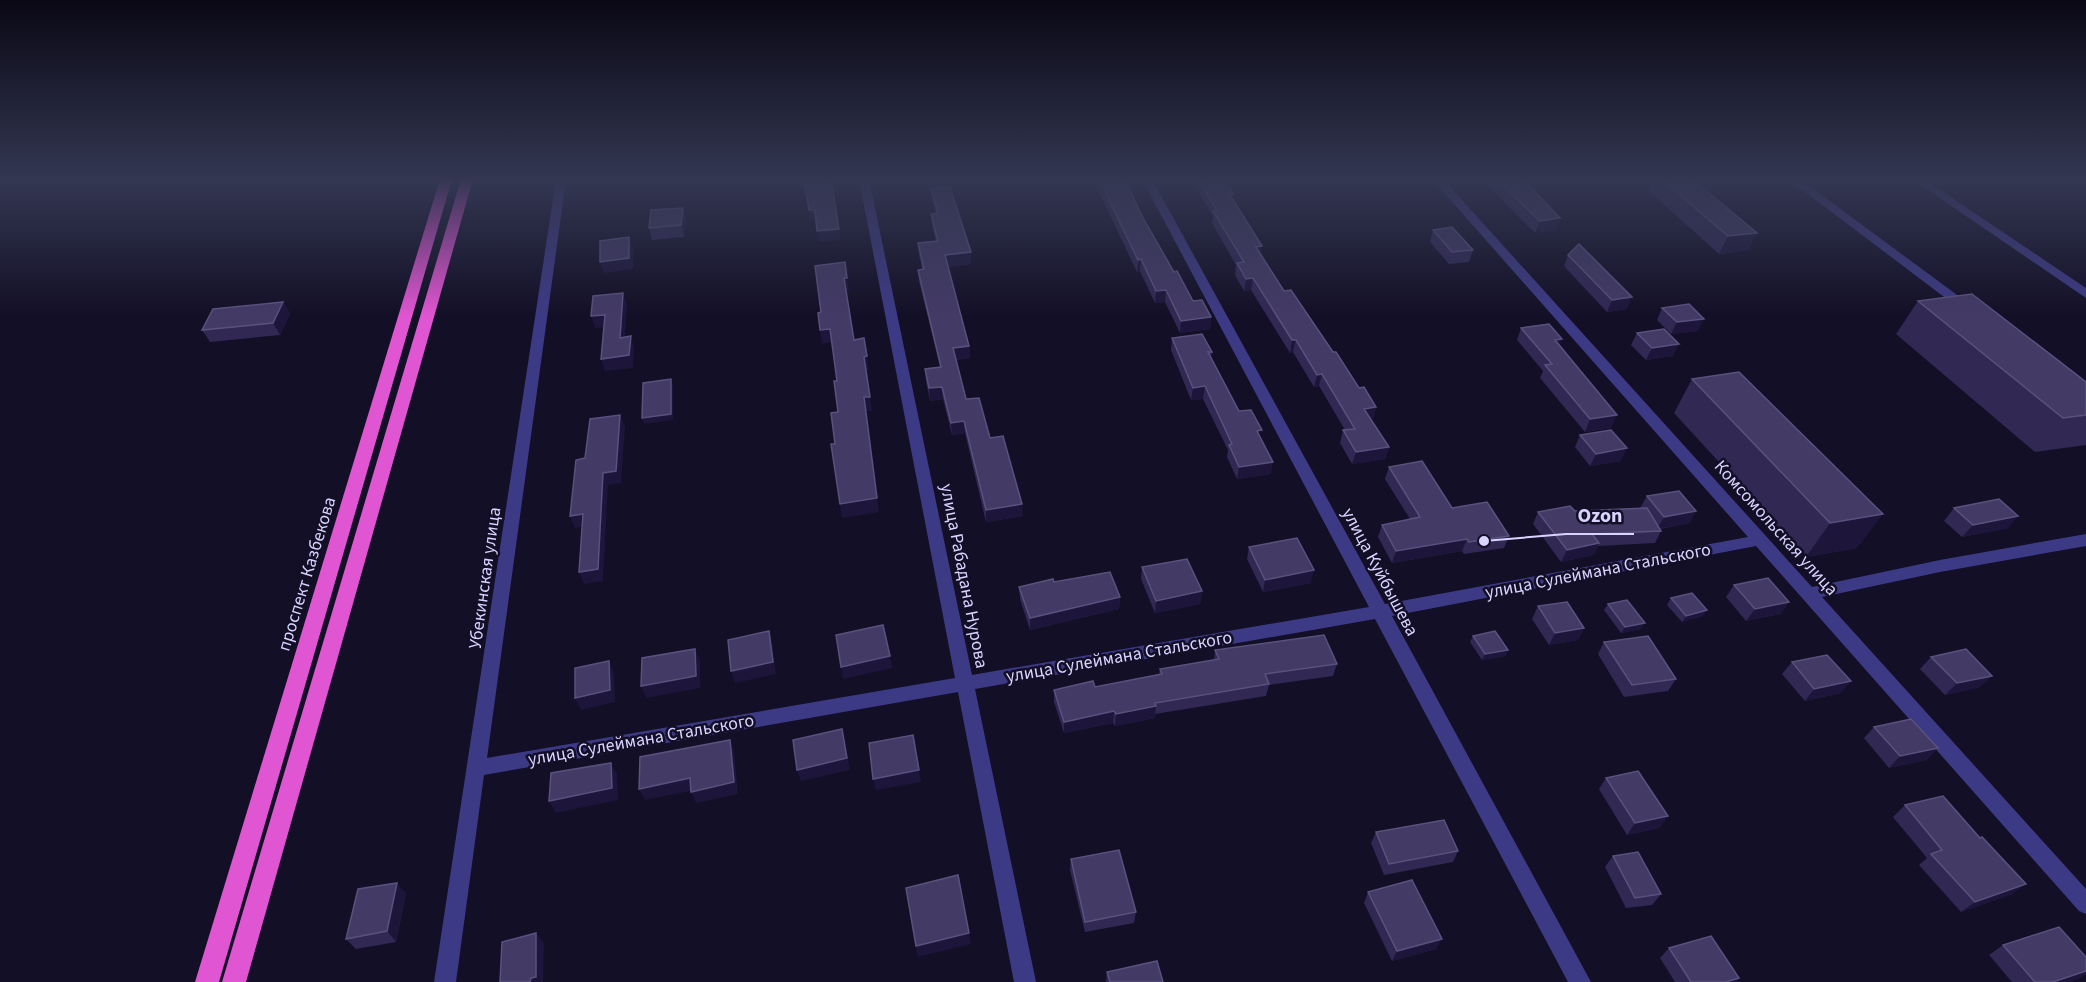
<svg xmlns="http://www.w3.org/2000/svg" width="2086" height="982" font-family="'Source Sans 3',sans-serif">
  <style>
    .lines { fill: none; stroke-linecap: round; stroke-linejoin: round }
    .minor { fill: #3d3a85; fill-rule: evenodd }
    .trunk { fill: #e055d1; fill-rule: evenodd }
    .wall { fill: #312854 }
    .shaded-wall { fill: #1d163a }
    .building { fill: #433a66; stroke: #5a527e; stroke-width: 1.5 }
    .labels { text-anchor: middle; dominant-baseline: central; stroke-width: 5; stroke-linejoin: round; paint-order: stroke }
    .street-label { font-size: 18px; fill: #d9d4ff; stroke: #130f26 }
    .leader { fill: none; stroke: #d9d4ff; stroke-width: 2 }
    .callout-dot { fill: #d9d4ff; stroke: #130f26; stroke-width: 2 }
    .callout-label { font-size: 20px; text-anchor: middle; font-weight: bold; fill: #d9d4ff; stroke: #130f26; stroke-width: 5; stroke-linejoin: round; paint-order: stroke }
  </style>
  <rect width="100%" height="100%" fill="#130f26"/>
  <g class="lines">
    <g class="minor">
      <path d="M556,179H566L487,758L955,678L859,179H869L972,675L1369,607L1142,179H1152L1385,604L1748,537L1432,179H1443L1812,587L1940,560L2086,534V546L1940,572L1822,597L2086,889V914L2079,911L1756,546L1392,616L1591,982H1568L1375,619L975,689L1036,982H1014L958,692L484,775L456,982H434Z"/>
      <path d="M1788,179H1800L1972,306V312H1964Z"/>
      <path d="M1912,179H1924L2086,288V298Z"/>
    </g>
    <g class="trunk">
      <path d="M440,179H452L219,982H195Z"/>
      <path d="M461,179H473L246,982H222Z"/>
    </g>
  </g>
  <g class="wall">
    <path d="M722,179H745L744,183L723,185Z"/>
    <path d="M1093,179H1125L1142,216L1174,272L1193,301L1211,317L1210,329L1180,333L1165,302L1155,303L1140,271L1137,272Z"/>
    <path d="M1190,179H1224L1233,200L1261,254L1284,291L1333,352L1359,388L1376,407L1373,419H1371L1389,447L1385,459L1352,464L1340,443L1343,430H1345L1319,386L1314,387L1293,352L1290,353L1251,290L1244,291L1235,275L1236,265L1212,223L1213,216Z"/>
    <path d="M1481,179H1523L1560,218L1556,230L1535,233Z"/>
    <path d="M1654,179H1692L1757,233L1748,250L1719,254L1649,191Z"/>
    <path d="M931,189L971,264L948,267L969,346L970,358L956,360L966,399L990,438L1023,516L986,522L965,433L952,435L943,399L930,401L926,381L925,369L940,367L919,281L918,270L922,269L919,255L918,243L936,242L932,226L931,214L936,213L932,200Z"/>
    <path d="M683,208L686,219L684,237L652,240L649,228Z"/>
    <path d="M1433,230L1473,250L1469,262L1449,264L1430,242Z"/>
    <path d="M1568,255L1627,309L1607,312L1564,266Z"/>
    <path d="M1918,301L2086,382V445L2035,452L1896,334Z"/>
    <path d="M283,302L290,314L280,335L210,342L202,330Z"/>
    <path d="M1662,308L1698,331L1671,334L1657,320Z"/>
    <path d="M1521,328L1560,345L1611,428L1585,432L1540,378L1543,371L1517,340Z"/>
    <path d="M1637,333L1673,356L1646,360L1631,345Z"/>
    <path d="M1172,338L1212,352L1211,357L1239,411L1260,437L1271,474L1237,479L1227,457L1228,450L1203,399L1191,400L1171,350Z"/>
    <path d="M1692,379L1857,548L1806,557L1674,413Z"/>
    <path d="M1580,435L1621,461L1590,466L1575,447Z"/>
    <path d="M1389,467L1452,508L1509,536L1504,548L1464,554L1462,551L1392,563L1378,537L1382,525L1410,519L1385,479Z"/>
    <path d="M1647,496L1696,511L1689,523L1660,529L1661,531L1655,543L1598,546L1593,555L1561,562L1533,524L1538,512L1575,511L1640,508Z"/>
    <path d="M1954,508L2008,528L1962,537L1944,521Z"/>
    <path d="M1249,547L1311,583L1263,592L1247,559Z"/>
    <path d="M1142,567L1202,591L1200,604L1155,613L1141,579Z"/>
    <path d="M1054,582L1120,597L1119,609L1030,630L1020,599L1019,587Z"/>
    <path d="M1734,585L1789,602L1780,614L1746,621L1726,597Z"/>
    <path d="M1671,598L1703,616L1682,622L1667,605Z"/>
    <path d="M1608,604L1641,629L1621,633L1604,610Z"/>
    <path d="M1538,606L1584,628L1578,640L1549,645L1532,619Z"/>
    <path d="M1473,636L1508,650L1505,656L1482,660L1470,642Z"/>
    <path d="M1604,642L1676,679L1668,691L1624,697L1598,654Z"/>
    <path d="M1215,650L1337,664L1333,676L1269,685L1266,696L1155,714V718L1115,726L1113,723L1064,733L1054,702V690L1095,687L1159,674L1160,669L1214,660Z"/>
    <path d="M1931,657L1980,687L1945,695L1920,669Z"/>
    <path d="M1792,662L1841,693L1805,701L1782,674Z"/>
    <path d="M1874,727L1938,748L1926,760L1889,768L1864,738Z"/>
    <path d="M1606,778L1668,816L1659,828L1627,835L1599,789Z"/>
    <path d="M1905,805L1980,838L2012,894L1961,912L1919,865L1927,858L1893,817Z"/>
    <path d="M1376,832L1458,851L1453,862L1384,875L1371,843Z"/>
    <path d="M1613,856L1661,894L1652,905L1626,908L1605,867Z"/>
    <path d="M1071,859L1136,912L1134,923L1085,932L1070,870Z"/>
    <path d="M1368,892L1436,949L1392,961L1364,903Z"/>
    <path d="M406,893L396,942L356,949L346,939Z"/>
    <path d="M2003,945L2086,957V974L2080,978L2068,982H2012L1989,955Z"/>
    <path d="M1669,948L1739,978L1735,982H1675L1660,958Z"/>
    <path d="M1107,972L1163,982H1106Z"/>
  </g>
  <g class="shaded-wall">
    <path d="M683,208L686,219L684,237L681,225Z"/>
    <path d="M809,210H815L816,221H810Z"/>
    <path d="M1560,218L1556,230L1535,233L1540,221Z"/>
    <path d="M839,229L841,240L819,242L817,231Z"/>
    <path d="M1757,233L1748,250L1719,254L1728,236Z"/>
    <path d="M629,237L633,249V269L604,273L600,262Z"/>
    <path d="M1262,246L1260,258L1256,247Z"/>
    <path d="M971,252V264L945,267V255Z"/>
    <path d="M1141,259L1140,271L1137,272L1138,260Z"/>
    <path d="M844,278H847L849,291L846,292Z"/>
    <path d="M1253,278L1251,290L1244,291L1246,279Z"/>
    <path d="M1166,290L1165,302L1155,303L1156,291Z"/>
    <path d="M623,293L627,305L624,350L620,338Z"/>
    <path d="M1632,297L1627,309L1607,312L1612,300Z"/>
    <path d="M283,302L290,314L280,335L273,323Z"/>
    <path d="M605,315L608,327L595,328L591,316Z"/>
    <path d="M1211,317L1210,329L1180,333L1181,321Z"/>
    <path d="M1704,319L1698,331L1671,334L1677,322Z"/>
    <path d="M830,329L832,342L822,344L820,330Z"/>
    <path d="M631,336L634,348L633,368L605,371L601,359Z"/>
    <path d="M1562,339L1557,351L1555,340Z"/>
    <path d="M1292,340H1296L1293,352L1290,353Z"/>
    <path d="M1679,344L1673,356L1646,360L1652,348Z"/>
    <path d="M969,346L970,358L954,360L953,348Z"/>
    <path d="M867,356L869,370L866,371L864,357Z"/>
    <path d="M1322,374L1319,386L1314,387L1317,375Z"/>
    <path d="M671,379L673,385V420L644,424L642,418Z"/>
    <path d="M1205,386L1203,399L1191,400L1193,388Z"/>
    <path d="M942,387L943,399L930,401L929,388Z"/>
    <path d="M864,397H870L872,411H866L879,512L842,518L840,504Z"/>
    <path d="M1376,407L1373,419L1361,421L1364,409Z"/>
    <path d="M620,415L625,427L621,483L608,485L603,581L584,584L579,572L603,473Z"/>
    <path d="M1617,415L1611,428L1585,432L1590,419Z"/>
    <path d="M964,421L965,433L952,435L951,423Z"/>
    <path d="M1389,447L1385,459L1352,464L1356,452Z"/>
    <path d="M1627,448L1621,461L1590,466L1596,454Z"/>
    <path d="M1273,462L1271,474L1237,479L1239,467Z"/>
    <path d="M1022,504L1023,516L986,522V510Z"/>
    <path d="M1696,511L1689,523L1657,529L1664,517Z"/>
    <path d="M583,514L588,526L575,528L570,516Z"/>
    <path d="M1883,514L1857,548L1806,557L1830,523Z"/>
    <path d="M2018,516L2008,528L1962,537L1973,525Z"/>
    <path d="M1467,539L1462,551L1392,563L1396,551Z"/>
    <path d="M1599,543L1593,555L1561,562L1567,550Z"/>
    <path d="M1314,570L1311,583L1263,592L1265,580Z"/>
    <path d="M1202,591L1200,604L1155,613L1156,601Z"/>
    <path d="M1120,597L1119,609L1030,630V618Z"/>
    <path d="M1789,602L1780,614L1746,621L1755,609Z"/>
    <path d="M1707,610L1703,616L1682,622L1686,616Z"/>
    <path d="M1645,623L1641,629L1621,633L1625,627Z"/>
    <path d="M1584,628L1578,640L1549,645L1555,633Z"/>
    <path d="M769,631L772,643L776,674L735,683L731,671Z"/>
    <path d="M695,649L700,661V688L646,698L641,686Z"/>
    <path d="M1508,650L1505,656L1482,660L1485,654Z"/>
    <path d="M890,656L892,668L843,679L841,667Z"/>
    <path d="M609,661L614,673L615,702L581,710L575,698Z"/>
    <path d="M1992,676L1980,687L1945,695L1957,683Z"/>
    <path d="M1851,681L1841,693L1805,701L1814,689Z"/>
    <path d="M1156,706L1155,718L1115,726L1116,714Z"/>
    <path d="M1114,711L1113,723L1064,733V722Z"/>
    <path d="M842,729L850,770L801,781L797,770Z"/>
    <path d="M730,740L734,751L738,794L696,803L691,792Z"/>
    <path d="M1938,748L1926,760L1889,768L1900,756Z"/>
    <path d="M611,763L617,774L618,800L556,813L549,801Z"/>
    <path d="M919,770L921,782L876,790L873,779Z"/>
    <path d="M690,778L695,790L645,800L639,789Z"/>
    <path d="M1668,816L1659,828L1627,835L1635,823Z"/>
    <path d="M397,883L406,893L396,942L387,931Z"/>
    <path d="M2026,884L2012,894L1961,912L1975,902Z"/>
    <path d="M536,933L544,943L543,982H530Z"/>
    <path d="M969,933L971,944L918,957L916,946Z"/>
    <path d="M1442,939L1436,949L1392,961L1397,951Z"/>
    <path d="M2086,971V974L2080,978L2068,982H2053Z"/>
    <path d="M1739,978L1735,982H1726Z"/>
  </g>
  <g class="building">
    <path d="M804,179H831L839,229L817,231L815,210H809Z"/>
    <path d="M1099,179H1125L1142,216L1174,272L1177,271L1193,301L1202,300L1211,317L1181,321L1166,290L1156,291L1141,259L1138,260Z"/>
    <path d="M1198,179H1224L1234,194L1230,195L1262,246L1256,247L1284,291L1291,290L1333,352H1336L1359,388L1364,387L1376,407L1364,409L1389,447L1356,452L1343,430L1355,429L1322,374L1317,375L1296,340H1292L1253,278L1246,279L1237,263L1244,262L1213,211H1217Z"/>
    <path d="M1496,179H1523L1560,218L1540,221Z"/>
    <path d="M1661,179H1692L1757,233L1728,236Z"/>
    <path d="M950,187L971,252L945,255L969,346L953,348L966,399L979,398L990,438L1003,436L1022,504L986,510L964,421L951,423L942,387L929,388L925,369L941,367L918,270L924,269L918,243L938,241L931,214L938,213L931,189Z"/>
    <path d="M683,208L681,225L649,228L651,210Z"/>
    <path d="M1452,227L1473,250L1452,252L1433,230Z"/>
    <path d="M629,237V258L600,262V241Z"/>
    <path d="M1579,244L1632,297L1612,300L1568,255Z"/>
    <path d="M845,262L847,278H844L854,340L864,338L867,356L864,357L870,397H864L877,498L840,504L831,444H835L831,413L838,412L834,381H837L830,329L820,330L818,313L821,312L815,266Z"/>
    <path d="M623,293L620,338L631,336L629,355L601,359L605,315L591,316L593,296Z"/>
    <path d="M1972,294L2086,382V415L2063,418L1918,301Z"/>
    <path d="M283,302L273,323L202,330L213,309Z"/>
    <path d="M1689,304L1704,319L1677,322L1662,308Z"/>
    <path d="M1549,324L1562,339L1555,340L1617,415L1590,419L1545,365L1552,364L1521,328Z"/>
    <path d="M1664,329L1679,344L1652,348L1637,333Z"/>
    <path d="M1202,334L1212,352H1208L1239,411L1251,410L1262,430L1257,431L1273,462L1239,467L1229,445L1232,444L1205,386L1193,388L1172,338Z"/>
    <path d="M1739,372L1883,514L1830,523L1692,379Z"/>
    <path d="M671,379V414L642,418L643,383Z"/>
    <path d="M620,415L616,471L603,473L598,569L579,572L583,514L570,516L576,460L585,458L590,419Z"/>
    <path d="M1611,430L1627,448L1596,454L1580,435Z"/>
    <path d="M1422,461L1452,508L1487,502L1509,536L1469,542L1467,539L1396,551L1382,525L1420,517L1389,467Z"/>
    <path d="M1679,491L1696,511L1664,517L1647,496Z"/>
    <path d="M1999,499L2018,516L1973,525L1954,508Z"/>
    <path d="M1570,506L1575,511L1647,508L1661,531L1592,534L1599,543L1567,550L1538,512Z"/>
    <path d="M1297,538L1314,570L1265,580L1249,547Z"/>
    <path d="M1187,559L1202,591L1156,601L1142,567Z"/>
    <path d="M1110,572L1120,597L1030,618L1019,587L1053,579L1054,582Z"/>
    <path d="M1768,578L1789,602L1755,609L1734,585Z"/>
    <path d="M1692,593L1707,610L1686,616L1671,598Z"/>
    <path d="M1627,600L1645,623L1625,627L1608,604Z"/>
    <path d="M1567,602L1584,628L1555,633L1538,606Z"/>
    <path d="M883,625L890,656L841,667L836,635Z"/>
    <path d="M769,631L773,662L731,671L728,640Z"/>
    <path d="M1495,631L1508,650L1485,654L1473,636Z"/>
    <path d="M1324,635L1337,664L1265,674L1269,684L1155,703L1156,706L1116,714L1114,711L1064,722L1054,690L1093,681L1095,687L1162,674L1160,669L1219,659L1215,650Z"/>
    <path d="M1648,636L1676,679L1632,685L1604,642Z"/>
    <path d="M695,649L696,676L641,686L642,658Z"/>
    <path d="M1966,649L1992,676L1957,683L1931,657Z"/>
    <path d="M1827,655L1851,681L1814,689L1792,662Z"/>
    <path d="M609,661L610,690L575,698V668Z"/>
    <path d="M1911,719L1938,748L1900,756L1874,727Z"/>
    <path d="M842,729L847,758L797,770L793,740Z"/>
    <path d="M913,735L919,770L873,779L869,743Z"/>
    <path d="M730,740L734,782L691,792L690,778L639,789L640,757Z"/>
    <path d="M611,763L612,788L549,801L551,773Z"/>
    <path d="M1638,771L1668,816L1635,823L1606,778Z"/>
    <path d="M1943,796L1980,838L1982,837L2026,884L1975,902L1931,854L1942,850L1905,805Z"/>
    <path d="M1444,820L1458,851L1389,864L1376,832Z"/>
    <path d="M1119,850L1136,912L1085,922L1071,859Z"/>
    <path d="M1638,852L1661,894L1635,898L1613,856Z"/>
    <path d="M958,875L969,933L916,946L906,888Z"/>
    <path d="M1412,880L1442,939L1397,951L1368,892Z"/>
    <path d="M397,883L387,931L346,939L358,889Z"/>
    <path d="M2059,927L2086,957V971L2053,982H2035L2003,945Z"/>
    <path d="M536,933V977L531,978L530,982H500L502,942Z"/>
    <path d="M1711,936L1739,978L1726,982H1691L1669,948Z"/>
    <path d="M1157,961L1163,982H1110L1107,972Z"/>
  </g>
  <linearGradient id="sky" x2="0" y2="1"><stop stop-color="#0a0815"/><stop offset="0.57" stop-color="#333752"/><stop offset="1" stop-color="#333752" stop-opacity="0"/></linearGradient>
  <rect width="2086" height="316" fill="url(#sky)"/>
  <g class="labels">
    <g class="street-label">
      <text transform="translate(1776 528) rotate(48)">Комсомольская улица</text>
      <text transform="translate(1598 571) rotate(-11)">улица Сулеймана Стальского</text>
      <text transform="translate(1380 572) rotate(62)">улица Куйбышева</text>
      <text transform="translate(307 574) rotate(-73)">проспект Казбекова</text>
      <text transform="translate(964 576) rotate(79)">улица Рабадана Нурова</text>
      <text transform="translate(485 578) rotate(-82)">Убекинская улица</text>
      <text transform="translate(1119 657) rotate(-10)">улица Сулеймана Стальского</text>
      <text transform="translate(641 740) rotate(-10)">улица Сулеймана Стальского</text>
    </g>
  </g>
  <path class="leader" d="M1484 541L1566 534H1634"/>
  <circle class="callout-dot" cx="1484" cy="541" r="6"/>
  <g class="callout-label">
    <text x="1600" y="522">Ozon</text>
  </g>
</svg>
